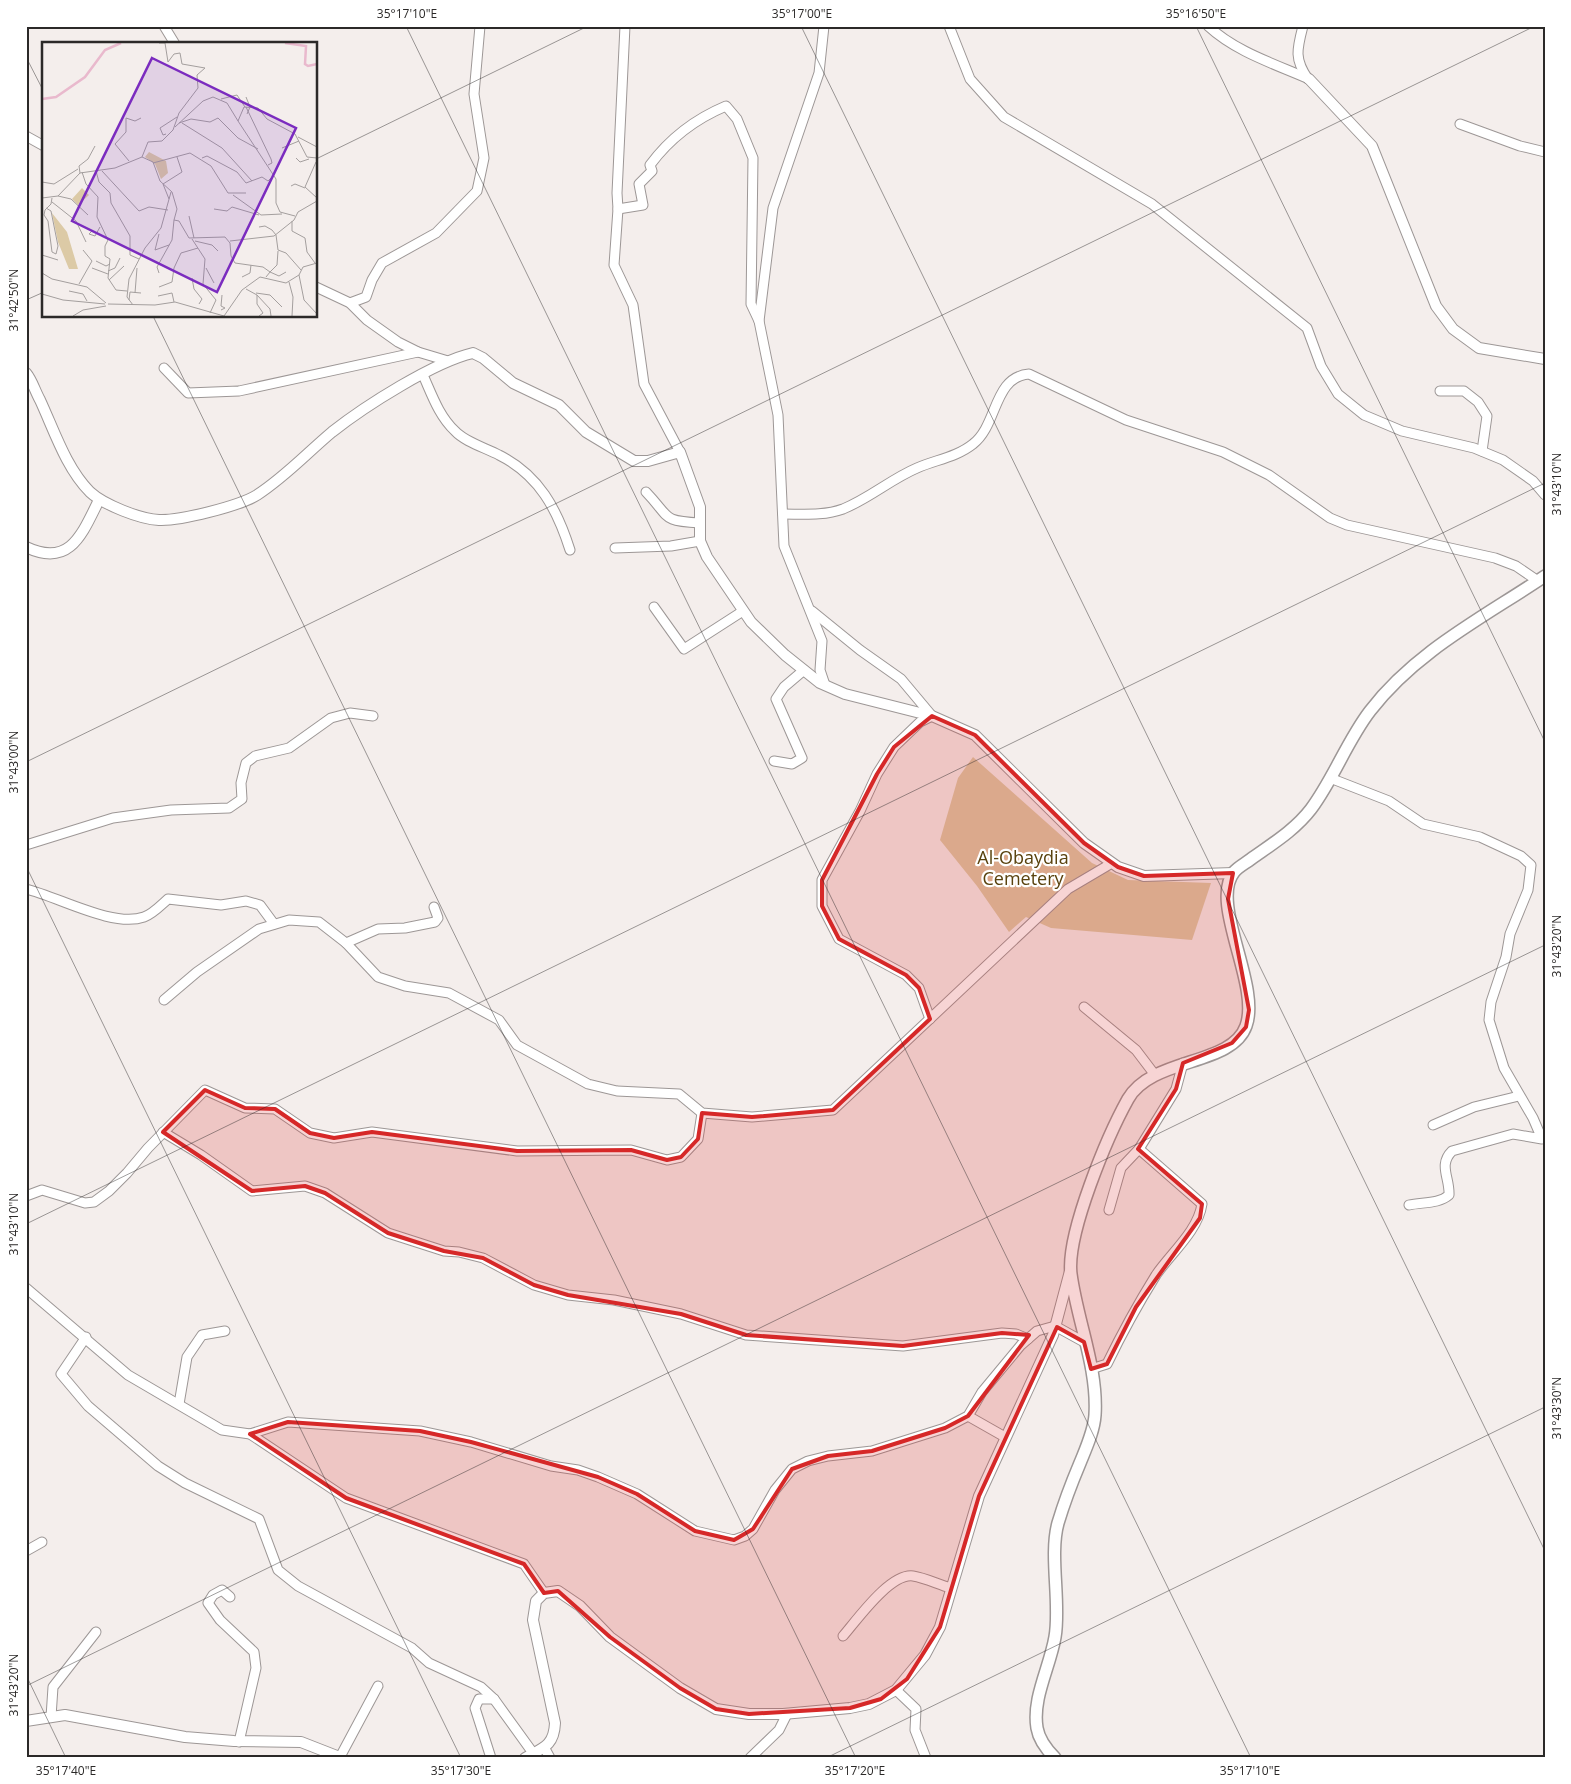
<svg xmlns="http://www.w3.org/2000/svg" width="1571" height="1784" font-family="'Open Sans',sans-serif">
  <style>
    .green { fill: #dccaa6 }
    .lines { fill: none; stroke-linecap: round; stroke-linejoin: round }
    .minor-casing { stroke: #9d9796; stroke-width: 11 }
    .tertiary-casing { stroke: #9d9796; stroke-width: 12 }
    .secondary-casing { stroke: #9d9796; stroke-width: 14 }
    .minor { stroke: #fff; stroke-width: 9 }
    .tertiary { stroke: #fff; stroke-width: 10 }
    .secondary { stroke: #fff; stroke-width: 11 }
    .marked { fill: #d62828; fill-opacity: 0.2; stroke: #d62828; stroke-width: 4; stroke-linejoin: round }
    .ticks { fill: none; stroke: #2b2928; stroke-width: 1; stroke-opacity: 0.45 }
    .labels { text-anchor: middle; dominant-baseline: central; stroke-width: 4.5; stroke-linejoin: round; paint-order: stroke }
    .park-label { font-size: 18px; fill: #59420e; stroke: #fff }
    .inset-river { fill: none; stroke: #e9b9cd; stroke-width: 2.5 }
    .inset-road { fill: none; stroke: #a49f9e; stroke-width: 1 }
    .view { fill: #7b2cbf; fill-opacity: 0.15; stroke: #7b2cbf; stroke-width: 2.5 }
    .inset-edge { fill: none; stroke: #2b2928; stroke-width: 2.5 }
    .neatline { fill: none; stroke: #2b2928; stroke-width: 2 }
    .ticks-label { font-size: 12px; text-anchor: middle; fill: #2b2928 }
  </style>
  <rect width="100%" height="100%" fill="#f4eeec"/>
  <path class="green" d="M973,757L1092,863L1128,880L1211,883L1192,940L1051,928L1026,917L1009,932L977,886L940,840L958,778Z"/>
  <g class="lines">
    <defs>
      <g id="minor">
        <path d="M164,26L175,44"/>
        <path d="M625,26L617,193L618,209L614,265L633,305L644,384L680,452"/>
        <path d="M824,26L819,73L773,208L759,321L778,415L784,546L822,641L820,670L825,685"/>
        <path d="M949,26L970,79L1004,117L1152,204L1307,328L1321,366L1338,394L1364,415L1402,431L1474,448L1503,460L1533,481L1545,495"/>
        <path d="M1208,26C1236,52 1275,64 1309,79"/>
        <path d="M1303,26C1297,49 1294,59 1308,79"/>
        <path d="M1460,124L1520,146L1545,152"/>
        <path d="M26,136L44,146"/>
        <path d="M618,209L643,205L639,184L652,171L650,165C670,138 695,119 726,106L737,119L753,158L751,304L759,321"/>
        <path d="M316,287L350,303L367,320L398,342L418,352L448,361"/>
        <path d="M350,303L366,297L372,280L382,263L436,233L477,191L484,158L474,94L480,26"/>
        <path d="M164,368L188,393L239,391L418,352"/>
        <path d="M423,375C432,395 439,416 455,431C465,442 486,448 499,455C539,475 557,509 570,550"/>
        <path d="M1440,391H1464L1478,402L1487,416L1482,451"/>
        <path d="M646,492C671,518 661,521 700,523"/>
        <path d="M783,514C803,514 824,516 843,509C870,498 891,479 917,468C935,460 957,457 973,444C998,425 993,377 1029,374L1126,420L1223,452L1269,475L1330,518L1347,525L1495,558L1516,566L1538,581"/>
        <path d="M615,548L671,546L700,541"/>
        <path d="M654,607L684,649L743,611"/>
        <path d="M812,611L860,650L901,679L932,716L920,722L894,747L877,774L860,811L822,880V906L839,939L906,975L919,988L930,1019"/>
        <path d="M774,761L792,764L802,758L776,699L784,687L804,670"/>
        <path d="M1330,778L1389,801L1423,824L1480,837L1521,856L1531,865L1528,890L1510,934L1506,957L1491,1002L1489,1020L1504,1068L1533,1118L1542,1139L1513,1134L1452,1151C1438,1165 1450,1178 1449,1195C1439,1204 1422,1202 1409,1205"/>
        <path d="M26,845L113,818L171,810L229,808L242,799L241,783L246,763L255,756L289,748L331,718L350,713L373,716"/>
        <path d="M26,889C59,897 113,928 144,917C153,914 161,905 168,899L221,905L246,901L260,905L274,924"/>
        <path d="M346,943L378,929L405,928L435,922L438,918L434,907"/>
        <path d="M164,1000L197,972L259,929L289,920L319,922L346,943L378,977L405,986L449,993L499,1020L517,1045L588,1084L617,1091L679,1094L702,1113L752,1117L833,1110L1068,889L1112,863"/>
        <path d="M1084,1007L1136,1050L1155,1075"/>
        <path d="M1433,1125L1474,1107L1519,1096"/>
        <path d="M163,1132L201,1155L252,1191L305,1186L325,1193L388,1233L444,1251L459,1252L483,1258L534,1285L568,1295L614,1300L681,1314L746,1335L903,1346L1002,1333L1016,1334L1028,1339"/>
        <path d="M1139,1149L1176,1089L1183,1063"/>
        <path d="M26,1196L42,1190L85,1203L94,1202L109,1191L127,1173L148,1148L205,1090L245,1108L275,1109L310,1133L334,1138L372,1132L517,1151L631,1150L667,1160L681,1157L698,1139L702,1113"/>
        <path d="M26,1288L128,1375L222,1430L250,1434L346,1498L524,1564L544,1593"/>
        <path d="M86,1337L61,1374L88,1406L158,1466L185,1483L259,1519L278,1570L298,1586L412,1648L429,1663L481,1687L494,1699L533,1753"/>
        <path d="M1091,1369L1107,1364C1122,1333 1138,1304 1156,1275C1171,1253 1198,1231 1202,1204L1139,1149L1121,1168L1109,1210"/>
        <path d="M179,1404L187,1357L202,1335L225,1331"/>
        <path d="M968,1416L1005,1437"/>
        <path d="M250,1434L288,1422L420,1431L471,1442L551,1466L578,1470L598,1477L637,1494L695,1531L734,1540L745,1536L753,1529L775,1490L792,1469L808,1461L828,1456L872,1451L945,1428L968,1416L982,1392L1021,1345L1037,1331L1055,1326L1084,1342"/>
        <path d="M26,1551L42,1542"/>
        <path d="M230,1597L222,1590L213,1595L208,1603L220,1620L254,1652L256,1668L239,1742"/>
        <path d="M843,1636C857,1620 890,1573 913,1576C926,1578 939,1585 951,1588"/>
        <path d="M896,1690L916,1709L915,1730L926,1758"/>
        <path d="M51,1717L53,1687L96,1632"/>
        <path d="M544,1747L550,1758"/>
        <path d="M340,1757L378,1686"/>
        <path d="M491,1758L475,1708L479,1699H494"/>
        <path d="M750,1758L779,1730L787,1714"/>
      </g>
      <g id="tertiary">
        <path d="M1309,79L1372,146L1436,306L1453,329L1479,348L1545,359"/>
        <path d="M26,373C32,380 35,391 40,400C54,430 66,468 90,492C104,505 140,519 159,520C180,521 239,506 257,495C285,477 307,453 332,432C365,406 434,362 473,353L483,358L513,383L559,405L586,432L634,461H648L680,452L700,507V541L707,557L751,622L785,655L820,683L845,694L932,716L975,735L1084,843L1118,867L1144,876L1233,873"/>
        <path d="M26,547C70,568 82,534 99,500"/>
        <path d="M26,1721L65,1715L185,1737L234,1741L301,1742L342,1758"/>
        <path d="M525,1758C543,1748 554,1746 555,1723L533,1620L536,1601L544,1593L558,1591L580,1606L610,1637L680,1688L716,1709L749,1714H783L850,1708L869,1704L896,1690L925,1655L940,1627L979,1496L1053,1335L1070,1271"/>
      </g>
      <path id="secondary" d="M1055,1758C1047,1750 1039,1740 1037,1728C1032,1698 1050,1667 1055,1637C1061,1604 1049,1555 1058,1523C1064,1503 1072,1482 1080,1463C1086,1448 1094,1431 1095,1415C1098,1368 1077,1320 1071,1274C1066,1234 1108,1135 1128,1099C1152,1057 1232,1066 1246,1026C1261,985 1209,903 1234,872C1238,867 1246,863 1251,859C1272,844 1295,830 1311,809C1334,778 1347,741 1370,711C1416,651 1484,617 1545,576"/>
    </defs>
    <use href="#minor" class="minor-casing"/>
    <use href="#tertiary" class="tertiary-casing"/>
    <use href="#secondary" class="secondary-casing"/>
    <use href="#minor" class="minor"/>
    <use href="#tertiary" class="tertiary"/>
    <use href="#secondary" class="secondary"/>
  </g>
  <path class="marked" d="M932,716L975,735L1084,843L1118,867L1144,876L1233,873L1228,899L1249,1010L1246,1027L1232,1043L1183,1063L1176,1089L1138,1149L1202,1204L1200,1218L1136,1307L1107,1364L1091,1369L1084,1342L1057,1327L979,1496L940,1627L907,1679L881,1699L850,1708L749,1714L716,1709L680,1688L610,1637L558,1591L544,1593L524,1564L346,1498L250,1434L288,1422L420,1431L471,1442L598,1477L637,1494L695,1531L734,1540L753,1529L792,1469L828,1456L872,1451L945,1428L968,1416L1029,1335L1002,1333L903,1346L746,1335L681,1314L568,1295L534,1285L483,1258L444,1251L388,1233L325,1193L305,1186L252,1191L163,1132L205,1090L245,1108L275,1109L310,1133L334,1138L372,1132L517,1151L631,1150L667,1160L681,1157L698,1139L702,1113L752,1117L833,1110L930,1019L919,988L906,975L839,939L822,906V880L877,774L894,747Z"/>
  <path class="ticks" d="M406,26L1251,1758M801,26L1545,1551M1196,26L1545,742M26,57L44,92M316,159L588,26M26,300L44,292M153,316L856,1758M26,762L1535,26M26,866L461,1758M26,1224L1545,483M26,1675L66,1758M26,1686L1545,945M826,1758L1545,1407"/>
  <g class="labels">
    <g class="park-label">
      <text x="1023" y="857">Al-Obaydia<tspan x="1023" dy="21">Cemetery</tspan></text>
    </g>
  </g>
  <g transform="translate(42 42)">
    <rect width="275" height="275" fill="#f4eeec"/>
    <path d="M107,110L124,119L126,131L119,137L113,122L103,115ZM40,146L47,153L36,163L30,157ZM10,171L25,190L36,227H27L16,200Z" fill="#dccaa6"/>
    <path class="inset-river" d="M243,1L264,4L263,22L266,24L275,22M0,57L14,55L43,35L63,8L79,1"/>
    <path class="inset-road" d="M204,55L208,65L205,72M179,57L195,53L203,65M204,65L229,117L230,121L226,123M196,79L234,137V161L238,170L253,174M137,81L149,77L168,80L176,76L196,96L216,107M140,81L180,106L210,139M133,85L161,59L171,55L185,61L196,79L202,65L216,66L225,77L253,92L265,115L275,116M124,92L121,93L118,86L135,75M256,95L275,105M240,106L257,99M100,115L111,120L118,139L130,150L135,167L132,178L137,179L147,196L183,195L188,201L189,214L193,221L221,225L228,230L224,235M160,116L165,114L195,130L204,141L220,135L226,139L232,133M254,116L258,120L267,117M87,119L73,102L84,90V76L93,79L99,76M274,120L263,145L275,156M111,121L148,111L169,124L186,151H204M54,129L57,140L68,151L69,161L88,194V213L97,217M60,129L97,169L107,165L126,168M40,130L44,142L56,155L55,175L66,198L63,204V214L68,217L66,236L74,248L85,249M38,131L37,124L46,117L53,104M0,140L12,142L36,127M249,144L253,142L263,146M191,153L219,173L240,172M16,154L29,157L46,173M0,156L16,154L38,131L73,126L100,115L106,100L120,99L131,88L137,71L156,46L155,33L163,26L140,22L138,11L132,12L126,20L123,1H117M127,157L121,142L140,130L135,115M10,160L34,179L44,200M4,166L9,169L16,204L14,212L10,210L6,179L2,173L3,168L9,162L10,156M172,167L185,169L190,165L217,173M147,174L152,196M250,179V189L263,196L265,210L273,221M217,185L223,184L230,188L234,193L236,208L244,211L259,228M50,189L47,192L53,194L58,185M117,192L113,208L127,203M150,197L163,217L161,242L174,258L168,271M153,199L170,203L176,209M188,199L232,194L252,178L256,170L275,159M236,209L235,223L228,230L237,234L244,230M0,213L16,218M54,219L64,224L68,222M50,226L66,232M164,226L172,241M66,229L73,226L78,216M0,231L10,237L45,245L64,261M117,231L115,225L130,198L132,178M257,233L262,258L275,272M200,235L208,231L209,223M150,236L152,247L160,257L157,262M67,238L82,224M247,240L251,255L250,274M37,242L50,219L41,208M117,245L130,240L132,226L139,211L156,206M204,247L215,253V262L221,271L217,274M27,249L41,252L45,259M93,251L95,226M214,251L228,253L240,265M0,252L21,258L63,262M215,253L228,267L229,274M116,254L130,251L132,260M87,258L88,250L99,251M66,262L113,263L133,260L182,274L200,248L218,235L244,241L257,233L261,225L275,221M91,263L85,255L87,237L103,206L119,186L129,150M179,268L183,266L179,264L180,253M31,274L41,268L64,264"/>
    <path class="view" d="M110,16L254,86L175,250L30,179Z"/>
    <rect width="275" height="275" class="inset-edge"/>
  </g>
  <rect width="1571" height="1784" fill="none" stroke="#ffffff" stroke-width="55"/>
  <rect x="28" y="28" width="1516" height="1728" class="neatline"/>
  <g class="ticks-label">
    <text x="407" y="18">35°17'10"E</text>
    <text x="802" y="18">35°17'00"E</text>
    <text x="1196" y="18">35°16'50"E</text>
    <text transform="translate(14 300) rotate(-90)" y="4">31°42'50"N</text>
    <text transform="translate(1557 484) rotate(-90)" y="4">31°43'10"N</text>
    <text transform="translate(14 762) rotate(-90)" y="4">31°43'00"N</text>
    <text transform="translate(1557 946) rotate(-90)" y="4">31°43'20"N</text>
    <text transform="translate(14 1224) rotate(-90)" y="4">31°43'10"N</text>
    <text transform="translate(1557 1408) rotate(-90)" y="4">31°43'30"N</text>
    <text transform="translate(14 1685) rotate(-90)" y="4">31°43'20"N</text>
    <text x="66" y="1775">35°17'40"E</text>
    <text x="461" y="1775">35°17'30"E</text>
    <text x="855" y="1775">35°17'20"E</text>
    <text x="1250" y="1775">35°17'10"E</text>
  </g>
</svg>
